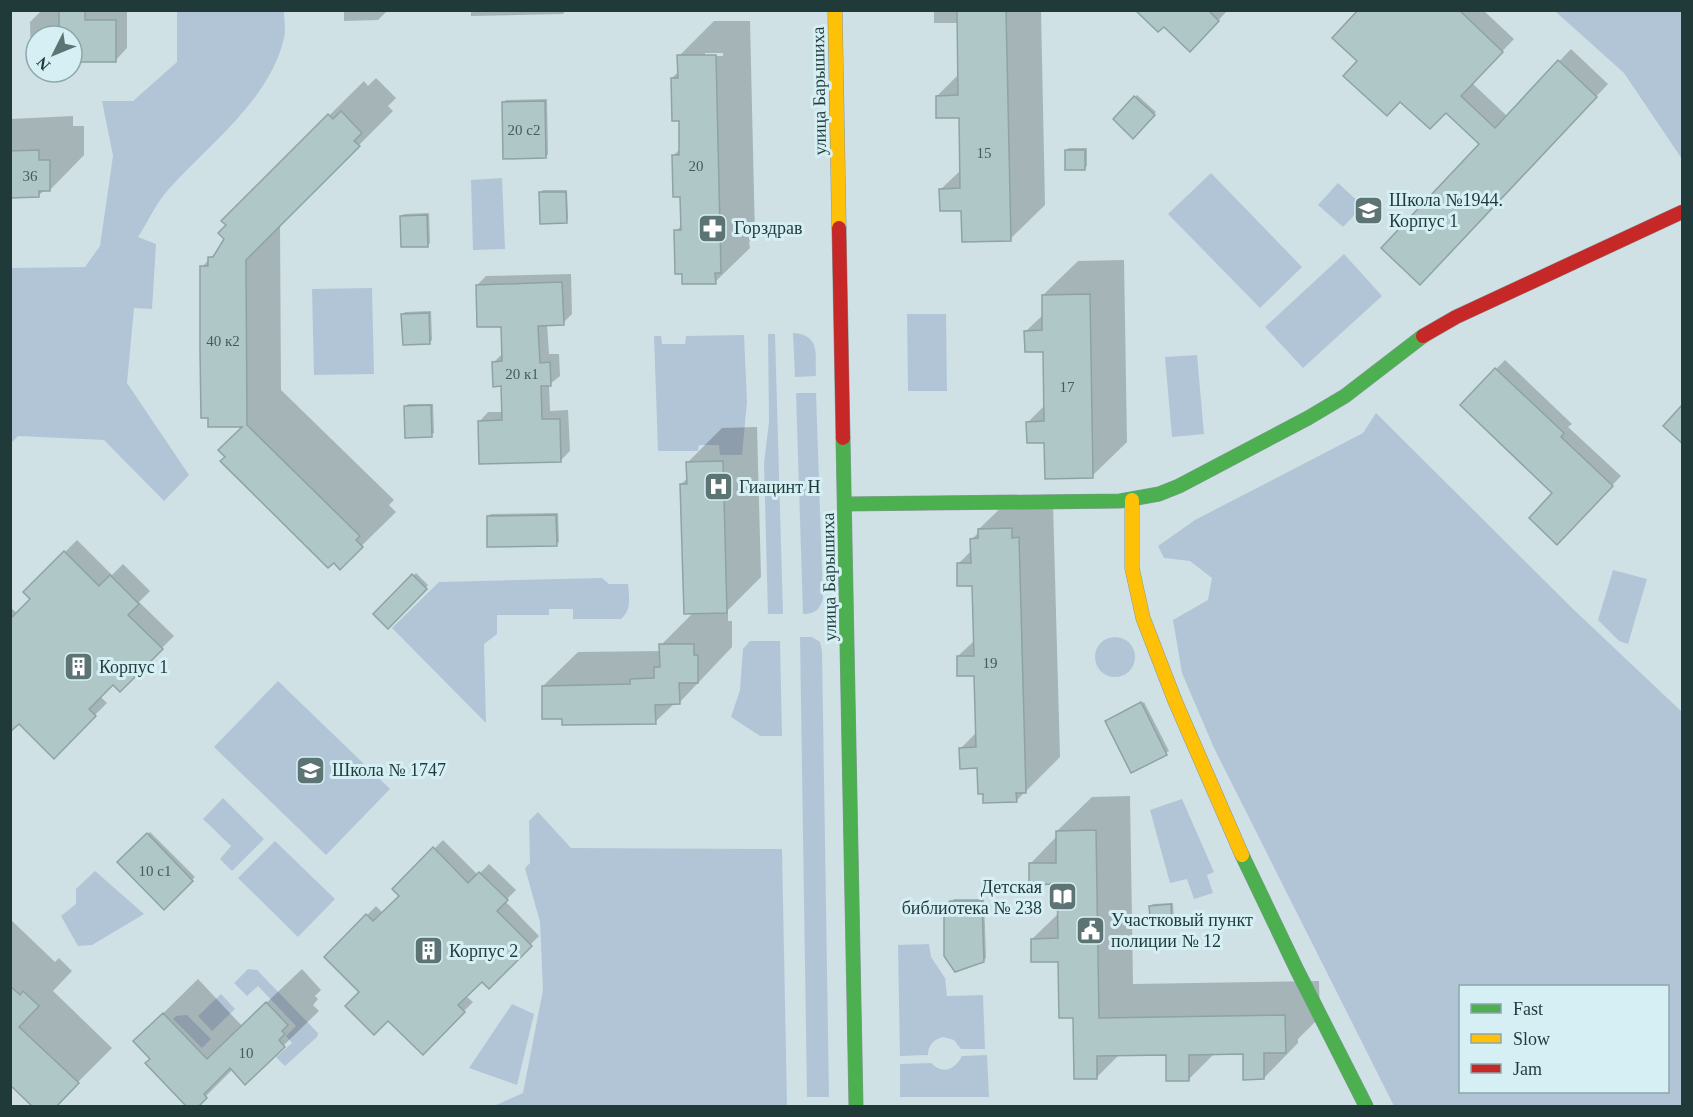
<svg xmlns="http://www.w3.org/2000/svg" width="1693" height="1117" font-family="Georgia,serif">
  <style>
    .green { fill: #b2c5d7; fill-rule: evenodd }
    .shadow { fill: #0003; fill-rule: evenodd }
    .building { fill: #b0c7c7; stroke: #8ea3a4; stroke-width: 1.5 }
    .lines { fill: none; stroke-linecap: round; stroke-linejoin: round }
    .fast-casing { stroke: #88989a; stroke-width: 15 }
    .slow-casing { stroke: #88989a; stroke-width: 15 }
    .jam-casing { stroke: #88989a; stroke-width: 15 }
    .fast { stroke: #4caf50; stroke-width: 14 }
    .slow { stroke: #ffc107; stroke-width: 14 }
    .jam { stroke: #c62828; stroke-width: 14 }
    .labels { text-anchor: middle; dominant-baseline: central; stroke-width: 6; stroke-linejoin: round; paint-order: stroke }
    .number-label { font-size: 15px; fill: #435d5c }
    .street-label { font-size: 18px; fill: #1f3a39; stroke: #d6eff5 }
    .poi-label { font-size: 18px; fill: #1f3a39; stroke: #d6eff5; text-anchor: start }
  </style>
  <rect width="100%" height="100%" fill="#cfe1e5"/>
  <g class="green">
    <path d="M177,11H284C284,19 286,30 284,38C270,100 208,145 168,190C156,203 148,222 138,237L156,244L152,309L134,308L127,383L189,475L164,501L104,440L18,436L11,443L10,268L85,267L100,246L113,156L102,101H133L177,62Z"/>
    <path d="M1557,11H1682V159L1624,73L1556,12Z"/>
    <path d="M1211,173L1302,267L1260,308L1168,214Z"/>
    <path d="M502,178L505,249L473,250L471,180Z"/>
    <path d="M1338,183L1363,206L1343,227L1318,205Z"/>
    <path d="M1344,254L1382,296L1303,368L1265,327Z"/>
    <path d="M372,288L374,374L314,375L312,289Z"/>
    <path d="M907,314H946L947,391H908Z"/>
    <path d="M793,333C821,335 815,354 816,376L795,377Z"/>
    <path d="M768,334H775L783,614H768L764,463L769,422Z"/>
    <path d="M744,335L747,402L742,455H720L719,445H699L698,451H658L654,336H661L662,344H685L686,336Z"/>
    <path d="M1197,355L1204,434L1172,437L1165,357Z"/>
    <path d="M796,393H816L823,598C820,610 815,614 803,614Z"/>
    <path d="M1376,413L1573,609L1682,712V1106H1394L1214,748L1182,673L1173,620L1208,600L1212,578L1190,561L1164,558L1158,546L1195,520L1363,433ZM1460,986H1668V1092H1460Z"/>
    <path d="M1613,570L1647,579L1628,644L1619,641L1598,620Z"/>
    <path d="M602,578L609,584H628C629,596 632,610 621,619H573V609H549V615H497V634L484,644L486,723L392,628L439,582Z"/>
    <path d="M800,637H812L820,642L822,651L829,1097H807Z"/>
    <circle cx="1115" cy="657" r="20"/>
    <path d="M750,641H780L782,736H760L731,717L740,690L743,649Z"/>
    <path d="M278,681L390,789L326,855L214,747Z"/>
    <path d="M223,798L264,839L232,871L220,859L231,846L203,819Z"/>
    <path d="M1182,799L1214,872L1207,875L1213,893L1194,899L1187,879L1170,883L1150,810Z"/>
    <path d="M538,812L571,848L782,849L787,1106H494L523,1093L543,990L540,922L525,868L530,863L529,821Z"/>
    <path d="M275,841L335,899L298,937L238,878Z"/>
    <path d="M95,871L144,914L92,945L78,946L61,916L76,904V889Z"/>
    <path d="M929,944L931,957L945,978L947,996L983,995L985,1049H961L954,1040L943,1037C934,1039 928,1045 928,1055L900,1056L898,945Z"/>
    <path d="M248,969L257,970L318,1033L317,1037L285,1066L276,1057L292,1043L286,1036L296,1026L258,986L247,996L234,983Z"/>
    <path d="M221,994L235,1009L212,1031L198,1016Z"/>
    <path d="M512,1004L534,1014L517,1085L469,1068Z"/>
    <path d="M187,1015L211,1039L202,1048L173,1019L176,1016Z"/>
    <path d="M987,1055L989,1097H900V1064L931,1063C942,1075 955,1070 962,1056Z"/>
  </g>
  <g class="shadow">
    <path d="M42,10H127V48L115,61H72V36H36V61H31L30,22Z"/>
    <path d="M344,10H388L378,20L344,21Z"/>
    <path d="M471,10H566L563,14L471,16Z"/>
    <path d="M934,10H1041L1045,205L1010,239L963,209L941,189L962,169L960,116L937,96L959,74L958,23H934Z"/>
    <path d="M1137,10H1227V11L1199,41Z"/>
    <path d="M1360,10H1483L1514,39L1472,83L1507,116L1571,49L1608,84L1432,271L1481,144L1446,111L1359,61Z"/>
    <path d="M714,21H750L755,237L749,242L750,248L715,282L676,231L682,225V196L674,155L680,149V120L672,78L679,71V56ZM705,53H723V56H705Z"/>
    <path d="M376,78L396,98L388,106L393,111L280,224L281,390L394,500L389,505L396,512L340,567L227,457L245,426L202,267L223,245L228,225L223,221L364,81L368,86Z"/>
    <path d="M1137,95L1156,112L1133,136L1115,119Z"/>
    <path d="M547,99L548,154L546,157L504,102L506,100Z"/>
    <path d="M73,116V126H84V155L50,190H45L39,195L10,196V119Z"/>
    <path d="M1069,148H1087V166L1084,169L1066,150Z"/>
    <path d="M543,190H567L568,219L566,221L540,193Z"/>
    <path d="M429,213L430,243L428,245L402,216L404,214Z"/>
    <path d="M1124,260L1127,442L1092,476L1046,441L1028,422L1045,405L1044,350L1026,331L1044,314L1043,295L1078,261Z"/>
    <path d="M571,274L572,314L563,323L547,324L549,354H559L560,376L549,385L550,411L568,410L570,451L561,460L479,422L488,412H503L502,385L494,362L503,353L502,325L477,285L486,276Z"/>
    <path d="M431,311L432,340L429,343L403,314L405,312Z"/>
    <path d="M1505,360L1572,424L1568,427L1621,476L1557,543L1554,493L1496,369Z"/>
    <path d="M408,404H433L434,433L431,435L405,407Z"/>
    <path d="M757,427L761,577L728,610V621H732V647L679,703H675L655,722L563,717L543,686L578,652L660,651L661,645L694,612L681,484L688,478V462L722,428Z"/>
    <path d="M1014,495L1053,504L1060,757L1016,801L984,792L979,767L961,748L977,732L976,674L958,656L975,640L973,584L958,564L972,550V539L979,532V529Z"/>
    <path d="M558,513L559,542L556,544L488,516L491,514Z"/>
    <path d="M77,540L112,575L123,564L150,591L139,602L174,636L120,690L113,683L100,696L107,703L54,756L19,722L10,730V607L18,614L32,599L25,592Z"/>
    <path d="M416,573L428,585L388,627L375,614Z"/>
    <path d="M1144,702L1169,751L1132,771L1108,721Z"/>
    <path d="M1130,796L1133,984L1319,981L1320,1017L1298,1039V1043L1264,1078L1244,1052L1215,1053L1189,1079L1167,1053L1120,1054L1097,1077L1075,1017L1060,960L1032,939L1059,913L1058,883L1030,864L1057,836V831L1092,797Z"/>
    <path d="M150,832L195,877L164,907L119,862Z"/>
    <path d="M443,840L478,875L489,864L516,890L505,901L539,936L489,986L482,980L466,996L473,1002L423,1053L326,957L376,906L383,913L401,896L394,889Z"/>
    <path d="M954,899H984L986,958L983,961L945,909Z"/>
    <path d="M1173,903L1174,922L1171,925L1151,906L1153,904Z"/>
    <path d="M10,919L55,962L59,958L72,971L53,991L112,1048L54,1106L10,1083Z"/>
    <path d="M302,969L321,990L315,996L318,999L313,1005L319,1011L245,1083L233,1069L196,1106L135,1041L198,979L242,1026Z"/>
  </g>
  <g class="building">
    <path d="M59,10H85V20H116V62H72V36H59Z"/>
    <path d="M957,10H1006L1011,241L962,242L961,211H940L939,189L960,188L959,118H936V96L958,95Z"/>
    <path d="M1135,10H1208L1219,21L1190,52L1164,27L1158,32Z"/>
    <path d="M1358,10H1459L1503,52L1461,96L1495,128L1558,60L1597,97L1420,285L1381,248L1479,144L1446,113L1430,129L1400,102L1387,116L1343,76L1357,61L1332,38Z"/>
    <path d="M677,55H716L721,273H715L716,284H682V274H675L674,230H681L680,197H673L672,155H679V121H672L671,78H678Z"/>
    <path d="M1134,96L1155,115L1133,139L1113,119Z"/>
    <path d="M545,101L546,158L503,159L502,102Z"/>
    <path d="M341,111L362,133L354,141L360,146L246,260L247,425L360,536L356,540L363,547L340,570L334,563L328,568L220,461L225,457L218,450L242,427H208V418H201L200,351V266H208V257H213L224,239L218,233L226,225L221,221L328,114L333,119Z"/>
    <path d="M39,150V160H50V191H39V197L10,198V151Z"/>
    <rect x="1065" y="150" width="20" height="20"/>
    <path d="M539,192H566L567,223L540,224Z"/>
    <path d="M427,215L428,247H401L400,216Z"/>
    <path d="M562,282L564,325L538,326L540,363L550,362L551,386H541L542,419H560L561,462L479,464L478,421L502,420L501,386L493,387L492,362L502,361L501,327H477L476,285Z"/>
    <path d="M1090,294L1093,478L1045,479L1044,443H1027L1026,422L1044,421L1043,352H1025L1024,331L1042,330V295Z"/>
    <path d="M429,313L430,344L403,345L401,314Z"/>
    <path d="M1495,368L1564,433L1561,437L1613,486L1557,545L1529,518L1552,493L1460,405Z"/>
    <path d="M1683,404V444L1663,426Z"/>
    <path d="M431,405L432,437L405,438L404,406Z"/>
    <path d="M723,461L727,613L684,614L680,484H687L686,462Z"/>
    <path d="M556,515L557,546L487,547V516Z"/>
    <path d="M1012,528V538L1019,537L1026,793H1016L1017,802L983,803V794H978L977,768L960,769L959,748L976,747L974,676H957V656H974L972,586H957V563H971L970,539L978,538V529Z"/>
    <path d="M64,551L99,586L110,575L139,604L128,615L163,649L120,692L113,685L89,709L96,716L54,759L19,724L10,732V619L30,599L23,592Z"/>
    <path d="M412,574L427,589L388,629L373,614Z"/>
    <path d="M659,644H694V655H698V683H679L680,704L655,705L656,724L562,725V719H542V686L630,684V679L654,678V667H660Z"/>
    <path d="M1141,702L1167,755L1131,773L1105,721Z"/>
    <path d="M1096,830L1099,1018L1285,1015L1286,1053H1264V1079L1243,1080V1054L1189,1055V1081H1166V1055L1097,1056V1079H1074L1073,1018H1059L1058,962H1031V939L1058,938L1057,884L1029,885V863H1056V831Z"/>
    <path d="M147,833L193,881L164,910L117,862Z"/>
    <path d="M433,847L468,883L479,872L508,900L497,911L532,946L489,989L482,982L458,1005L465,1012L423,1055L388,1021L374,1035L345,1006L359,992L324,957L366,914L373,921L399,896L392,889Z"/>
    <path d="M950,901H982L984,962L955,972L944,956V909Z"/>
    <path d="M1171,904L1172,926L1151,927L1149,906Z"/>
    <path d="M10,986L20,995L23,991L39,1006L19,1027L79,1083L56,1107H33L10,1085Z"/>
    <path d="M266,1002L288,1025L282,1031L285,1034L279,1040L285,1047L245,1085L230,1068L204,1094L207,1098L198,1107H187L145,1063L150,1059L133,1041L163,1013L207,1059Z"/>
  </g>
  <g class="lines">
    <defs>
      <g id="fast">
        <path d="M843,438L856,1106"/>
        <path d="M846,504L1120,501L1159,494L1179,486L1308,418L1345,396L1423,336"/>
        <path d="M1242,855L1297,970L1366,1106"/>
      </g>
      <g id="slow">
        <path d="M835,10L839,228"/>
        <path d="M1132,500V568L1143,618L1175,701L1242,855"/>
      </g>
      <g id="jam">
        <path d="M839,228L843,438"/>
        <path d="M1423,336L1456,317L1682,212"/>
      </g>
    </defs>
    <use href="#fast" class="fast-casing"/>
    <use href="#slow" class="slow-casing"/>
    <use href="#jam" class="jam-casing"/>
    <use href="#fast" class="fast"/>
    <use href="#slow" class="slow"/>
    <use href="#jam" class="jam"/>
  </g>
  <defs>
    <symbol id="school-square" viewBox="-11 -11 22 22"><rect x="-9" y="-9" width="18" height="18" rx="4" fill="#5d7475" stroke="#d6eff5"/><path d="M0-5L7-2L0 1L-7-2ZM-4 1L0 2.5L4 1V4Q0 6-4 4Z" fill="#fff"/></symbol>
    <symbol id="pharmacy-square" viewBox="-11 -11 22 22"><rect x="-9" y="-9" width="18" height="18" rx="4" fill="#5d7475" stroke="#d6eff5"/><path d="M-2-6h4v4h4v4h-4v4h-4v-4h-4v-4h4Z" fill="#fff"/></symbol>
    <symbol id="hospital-square" viewBox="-11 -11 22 22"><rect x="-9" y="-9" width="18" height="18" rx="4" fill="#5d7475" stroke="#d6eff5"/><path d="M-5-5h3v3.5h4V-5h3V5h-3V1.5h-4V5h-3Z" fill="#fff"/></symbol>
    <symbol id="building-square" viewBox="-11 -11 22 22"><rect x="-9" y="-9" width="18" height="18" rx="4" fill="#5d7475" stroke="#d6eff5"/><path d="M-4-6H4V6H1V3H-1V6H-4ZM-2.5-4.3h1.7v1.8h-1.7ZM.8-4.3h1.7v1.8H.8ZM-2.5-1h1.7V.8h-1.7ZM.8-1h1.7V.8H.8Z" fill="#fff"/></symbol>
    <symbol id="library-square" viewBox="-11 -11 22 22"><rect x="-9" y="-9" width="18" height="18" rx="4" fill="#5d7475" stroke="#d6eff5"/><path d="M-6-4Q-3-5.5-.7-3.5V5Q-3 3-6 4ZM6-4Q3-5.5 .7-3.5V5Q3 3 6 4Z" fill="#fff"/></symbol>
    <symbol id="civic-square" viewBox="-11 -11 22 22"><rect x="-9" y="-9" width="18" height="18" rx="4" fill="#5d7475" stroke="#d6eff5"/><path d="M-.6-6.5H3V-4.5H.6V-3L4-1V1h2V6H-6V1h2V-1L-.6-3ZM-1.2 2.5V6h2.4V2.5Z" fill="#fff"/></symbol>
  </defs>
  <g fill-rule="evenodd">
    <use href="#school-square" x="1352" y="194" width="33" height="33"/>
    <use href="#pharmacy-square" x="696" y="212" width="33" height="33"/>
    <use href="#hospital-square" x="702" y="470" width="33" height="33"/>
    <use href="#building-square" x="62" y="650" width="33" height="33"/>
    <use href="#school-square" x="294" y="754" width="33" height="33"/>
    <use href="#library-square" x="1046" y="880" width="33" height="33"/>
    <use href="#civic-square" x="1074" y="914" width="33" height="33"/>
    <use href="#building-square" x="412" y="934" width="33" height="33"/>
  </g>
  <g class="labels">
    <g class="number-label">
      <text x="524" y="130">20 с2</text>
      <text x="984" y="153">15</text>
      <text x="696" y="166">20</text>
      <text x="30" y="176">36</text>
      <text x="223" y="341">40 к2</text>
      <text x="522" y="374">20 к1</text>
      <text x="1067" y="387">17</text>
      <text x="990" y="663">19</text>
      <text x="155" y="871">10 с1</text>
      <text x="246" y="1053">10</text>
    </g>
    <g class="street-label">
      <text transform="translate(819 91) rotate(-91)">улица Барышиха</text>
      <text transform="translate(829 577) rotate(-91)">улица Барышиха</text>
    </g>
    <g class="poi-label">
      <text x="1389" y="200">Школа №1944.<tspan x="1389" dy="21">Корпус 1</tspan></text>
      <text x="734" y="228">Горздрав</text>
      <text x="739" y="487">Гиацинт Н</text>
      <text x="99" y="667">Корпус 1</text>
      <text x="332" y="770">Школа № 1747</text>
      <text x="1042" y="887" text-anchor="end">Детская<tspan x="1042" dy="21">библиотека № 238</tspan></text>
      <text x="1111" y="920">Участковый пункт<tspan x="1111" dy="21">полиции № 12</tspan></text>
      <text x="449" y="951">Корпус 2</text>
    </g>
  </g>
  <rect width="1693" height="1117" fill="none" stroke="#1f3a39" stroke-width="24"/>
  <rect x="1459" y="985" width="210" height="108" fill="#d6eff5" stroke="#8da7aa" stroke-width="1.5"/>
  <rect x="1471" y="1004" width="30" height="9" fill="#4caf50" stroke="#8da7aa" stroke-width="1.5"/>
  <text x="1513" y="1015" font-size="18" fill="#1f3a39">Fast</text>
  <rect x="1471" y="1034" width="30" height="9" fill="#ffc107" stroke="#8da7aa" stroke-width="1.5"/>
  <text x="1513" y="1045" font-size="18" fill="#1f3a39">Slow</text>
  <rect x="1471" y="1064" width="30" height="9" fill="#c62828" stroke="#8da7aa" stroke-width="1.5"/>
  <text x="1513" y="1075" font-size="18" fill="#1f3a39">Jam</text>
  <g transform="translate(54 54) rotate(227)"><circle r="28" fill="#d6eff5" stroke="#8da7aa" stroke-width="1.5"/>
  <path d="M0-4.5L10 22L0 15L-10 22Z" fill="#5d7475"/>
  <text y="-9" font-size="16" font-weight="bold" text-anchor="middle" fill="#1f3a39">N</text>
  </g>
</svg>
